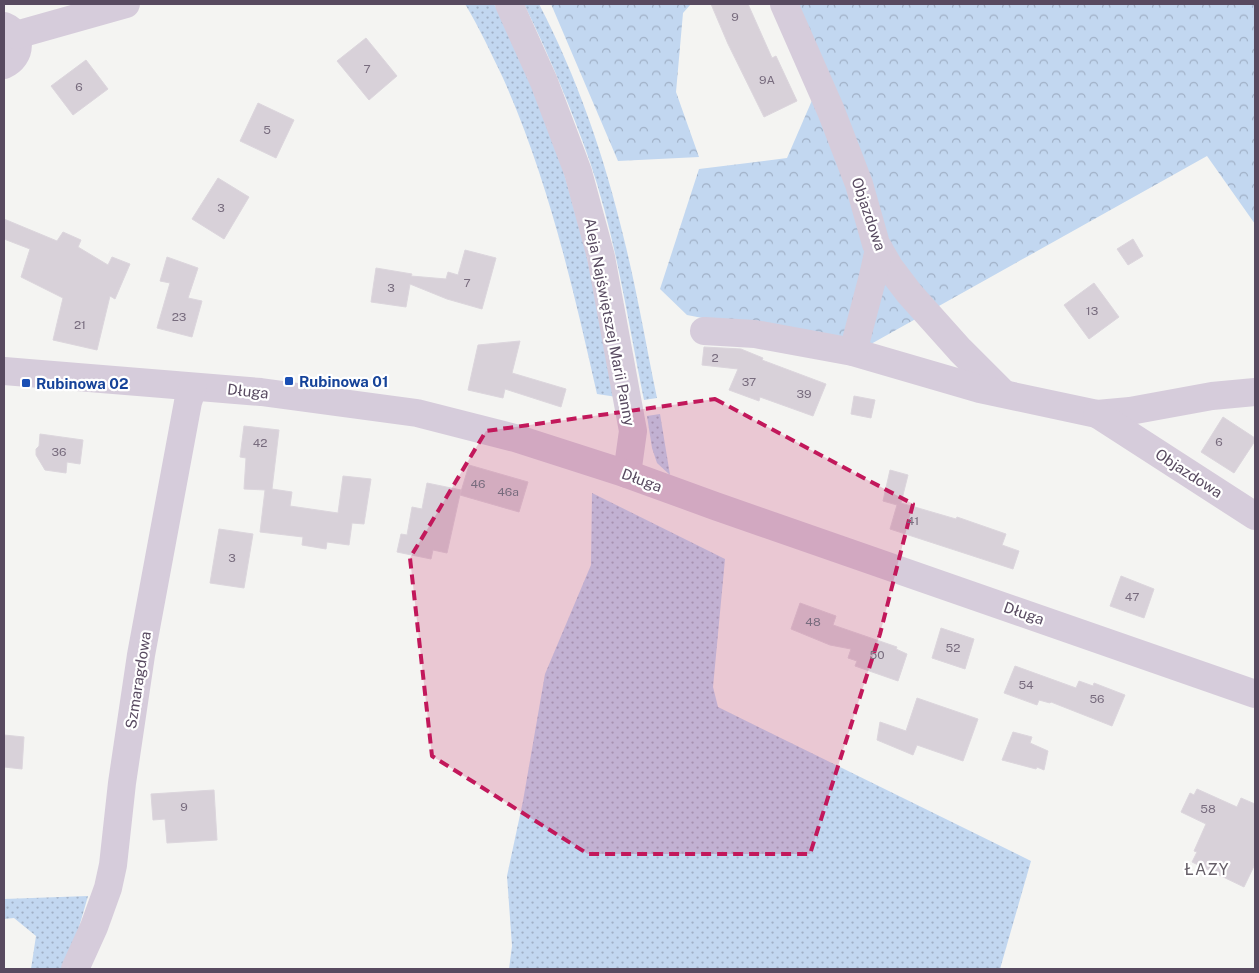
<svg xmlns="http://www.w3.org/2000/svg" width="1259" height="973" font-family="'Public Sans',sans-serif">
  <style>
    .grass { fill: url(#grass-dots) }
    .forest { fill: url(#forest-crowns) }
    .building { fill: #d8d1d9; stroke: #dcd6dd }
    .lines { fill: none; stroke-linecap: round; stroke-linejoin: round }
    .minor { stroke: #d6ccdb; stroke-width: 28 }
    .marked { fill: #c2185b; fill-opacity: 0.2; stroke: #c2185b; stroke-width: 4; stroke-dasharray: 10 6; stroke-linejoin: round }
    .transit-dot { fill: #1a4fb4; stroke: #fff; stroke-width: 2 }
    .labels { text-anchor: middle; dominant-baseline: central; stroke-width: 4.5; stroke-linejoin: round; paint-order: stroke }
    .number-label { font-size: 12px; fill: #786c7e }
    .street-label { font-size: 15px; fill: #584a60; stroke: #fff }
    .transit-label { font-size: 15px; font-weight: bold; fill: #164399; stroke: #fff; text-anchor: start }
    .neighbourhood-label { font-size: 16px; letter-spacing: 1px; fill: #655e67; stroke: #fff }
  </style>
  <defs>
    <pattern id="grass-dots" width="8" height="8" patternUnits="userSpaceOnUse" patternTransform="scale(1.25)"><rect width="8" height="8" fill="#c2d7f0"/><path d="M2 2h.1M6 6h.1" fill="none" stroke="#a0b0c6" stroke-width="1.8" stroke-linecap="round"/></pattern>
    <pattern id="forest-crowns" width="20" height="18" patternUnits="userSpaceOnUse" patternTransform="scale(1.25)"><rect width="20" height="18" fill="#c2d7f0"/><path d="M2 6a3 3 0 1 1 6 0M12 15a3 3 0 1 1 6 0" fill="none" stroke="#a0b0c6"/></pattern>
  </defs>
  <rect width="100%" height="100%" fill="#f4f4f2"/>
  <g class="grass">
    <path d="M465,4H494L507,27L528,73L564,173L585,248L617,397L597,394C573,287 548,179 503,78C491,53 479,27 465,4Z"/>
    <path d="M524,4H539C577,77 605,158 624,239C637,291 646,345 657,398L644,400C628,322 616,238 590,162C571,108 549,55 524,4Z"/>
    <path d="M660,414L670,475L657,463L652,448L647,416Z"/>
    <path d="M592,493L725,559L713,687L718,707L1031,861L1000,969H509L512,946L507,876L523,801L545,674L591,565Z"/>
    <path d="M88,896L67,969H31L36,936L14,918L4,919V899Z"/>
  </g>
  <g class="forest">
    <path d="M551,4H691L683,13L676,92L699,157L618,161Z"/>
    <path d="M796,4H1255V224L1207,156L862,349L687,315L660,289L699,169L787,158L826,68Z"/>
  </g>
  <g class="building">
    <path d="M711,4H748L772,58L776,56L797,101L764,117L728,44Z"/>
    <path d="M366,38L397,76L369,100L337,61Z"/>
    <path d="M86,60L108,89L73,115L51,86Z"/>
    <path d="M258,103L294,120L276,158L240,141Z"/>
    <path d="M218,178L249,197L224,239L192,219Z"/>
    <path d="M4,219L57,241L63,232L81,240L78,247L108,265L112,257L130,264L115,299L110,296L97,350L53,340L63,298L21,277L30,249L4,239Z"/>
    <path d="M1133,239L1143,256L1128,265L1117,249Z"/>
    <path d="M465,250L496,258L482,309L447,299L410,284L406,307L371,302L376,268L412,274L411,276L446,279L448,272L458,275Z"/>
    <path d="M167,257L198,268L188,298L202,301L192,337L157,328L170,283L160,281Z"/>
    <path d="M1094,283L1119,317L1089,339L1064,305Z"/>
    <path d="M520,341L512,373L566,389L561,407L505,389L503,398L468,390L478,345Z"/>
    <path d="M704,347L741,349L763,358L762,360L826,384L813,416L760,397L759,401L729,390L738,369L702,365Z"/>
    <path d="M854,396L875,400L871,418L851,414Z"/>
    <path d="M1223,417L1255,438V441L1234,473L1201,452Z"/>
    <path d="M244,426L279,430L272,489L292,492L290,506L338,513L343,476L371,479L364,524L352,523L349,545L327,542L326,549L302,545L303,537L260,532L265,490L244,489L246,458L240,457Z"/>
    <path d="M40,434L83,440L80,464L67,462L66,473L45,470L36,455V449L39,446Z"/>
    <path d="M469,465L528,482L519,512L460,495Z"/>
    <path d="M890,470L908,475L901,503L956,519L957,517L1006,534L1002,545L1019,551L1013,569L890,529L897,505L883,501Z"/>
    <path d="M427,483L461,490L447,553L433,550L431,559L397,552L401,534L407,535L412,507L422,509Z"/>
    <path d="M219,529L253,534L244,588L210,583Z"/>
    <path d="M1121,576L1154,589L1144,618L1110,606Z"/>
    <path d="M800,603L836,616L833,625L897,647L896,649L907,654L898,681L855,666L857,661L848,658L851,649L830,645L791,629Z"/>
    <path d="M941,628L974,639L965,669L932,658Z"/>
    <path d="M1015,666L1076,688L1079,681L1093,686L1094,683L1125,695L1112,726L1051,702L1050,703L1039,700L1037,705L1004,693Z"/>
    <path d="M917,698L978,719L963,761L917,745L913,755L877,740L880,722L906,731Z"/>
    <path d="M1013,732L1032,737L1030,743L1048,751L1044,770L1037,767L1036,769L1002,760Z"/>
    <path d="M4,735L24,737L22,769L4,767Z"/>
    <path d="M1197,789L1237,807L1241,798L1255,804V864L1244,887L1192,862L1197,852L1194,851L1206,824L1181,812L1190,793L1194,795Z"/>
    <path d="M214,790L217,840L167,843L165,819L153,820L151,794Z"/>
  </g>
  <g class="lines">
    <g class="minor">
      <path d="M509,4L544,82L578,172L601,257L633,431L627,474"/>
      <path d="M784,4L831,111L859,184L876,244L890,268L909,293L960,350L1003,393"/>
      <path d="M4,26C23,34 22,57 4,65"/>
      <path d="M16,35L126,4"/>
      <path d="M704,331L755,334L853,352L980,389L1097,414L1130,411L1212,396L1255,392"/>
      <path d="M853,352L873,276L879,249"/>
      <path d="M4,371L261,392L417,413L515,438L627,474L715,506L1255,694"/>
      <path d="M1097,414L1255,516"/>
      <path d="M75,969L94,927L108,888L113,865L122,783L141,655L188,402L193,387"/>
    </g>
  </g>
  <path class="marked" d="M715,399L913,504L880,634L810,854H588L432,756L410,558L486,431Z"/>
  <g class="transit-dot">
    <rect x="284" y="376" width="10" height="10" rx="2.5"/>
    <rect x="21" y="378" width="10" height="10" rx="2.5"/>
  </g>
  <g class="labels">
    <g class="number-label">
      <text x="735" y="17">9</text>
      <text x="367" y="69">7</text>
      <text x="767" y="80">9A</text>
      <text x="79" y="87">6</text>
      <text x="267" y="130">5</text>
      <text x="221" y="208">3</text>
      <text x="467" y="283">7</text>
      <text x="391" y="288">3</text>
      <text x="1092" y="311">13</text>
      <text x="179" y="317">23</text>
      <text x="80" y="325">21</text>
      <text x="715" y="358">2</text>
      <text x="749" y="382">37</text>
      <text x="804" y="394">39</text>
      <text x="1219" y="442">6</text>
      <text x="260" y="443">42</text>
      <text x="59" y="452">36</text>
      <text x="478" y="484">46</text>
      <text x="508" y="492">46a</text>
      <text x="913" y="521">41</text>
      <text x="232" y="558">3</text>
      <text x="1132" y="597">47</text>
      <text x="813" y="622">48</text>
      <text x="953" y="648">52</text>
      <text x="877" y="655">50</text>
      <text x="1026" y="685">54</text>
      <text x="1097" y="699">56</text>
      <text x="184" y="807">9</text>
      <text x="1208" y="809">58</text>
    </g>
    <g class="street-label">
      <text transform="translate(869 214) rotate(71)">Objazdowa</text>
      <text transform="translate(610 322) rotate(79)">Aleja Najświętszej Marii Panny</text>
      <text transform="translate(248 391) rotate(6)">Długa</text>
      <text transform="translate(1189 473) rotate(33)">Objazdowa</text>
      <text transform="translate(642 480) rotate(20)">Długa</text>
      <text transform="translate(1024 613) rotate(19)">Długa</text>
      <text transform="translate(138 680) rotate(-81)">Szmaragdowa</text>
    </g>
    <g class="transit-label">
      <text x="299" y="381">Rubinowa 01</text>
      <text x="36" y="383">Rubinowa 02</text>
    </g>
    <g class="neighbourhood-label">
      <text x="1207" y="869">ŁAZY</text>
    </g>
  </g>
  <rect width="1259" height="973" fill="none" stroke="#584a60" stroke-width="10"/>
</svg>
